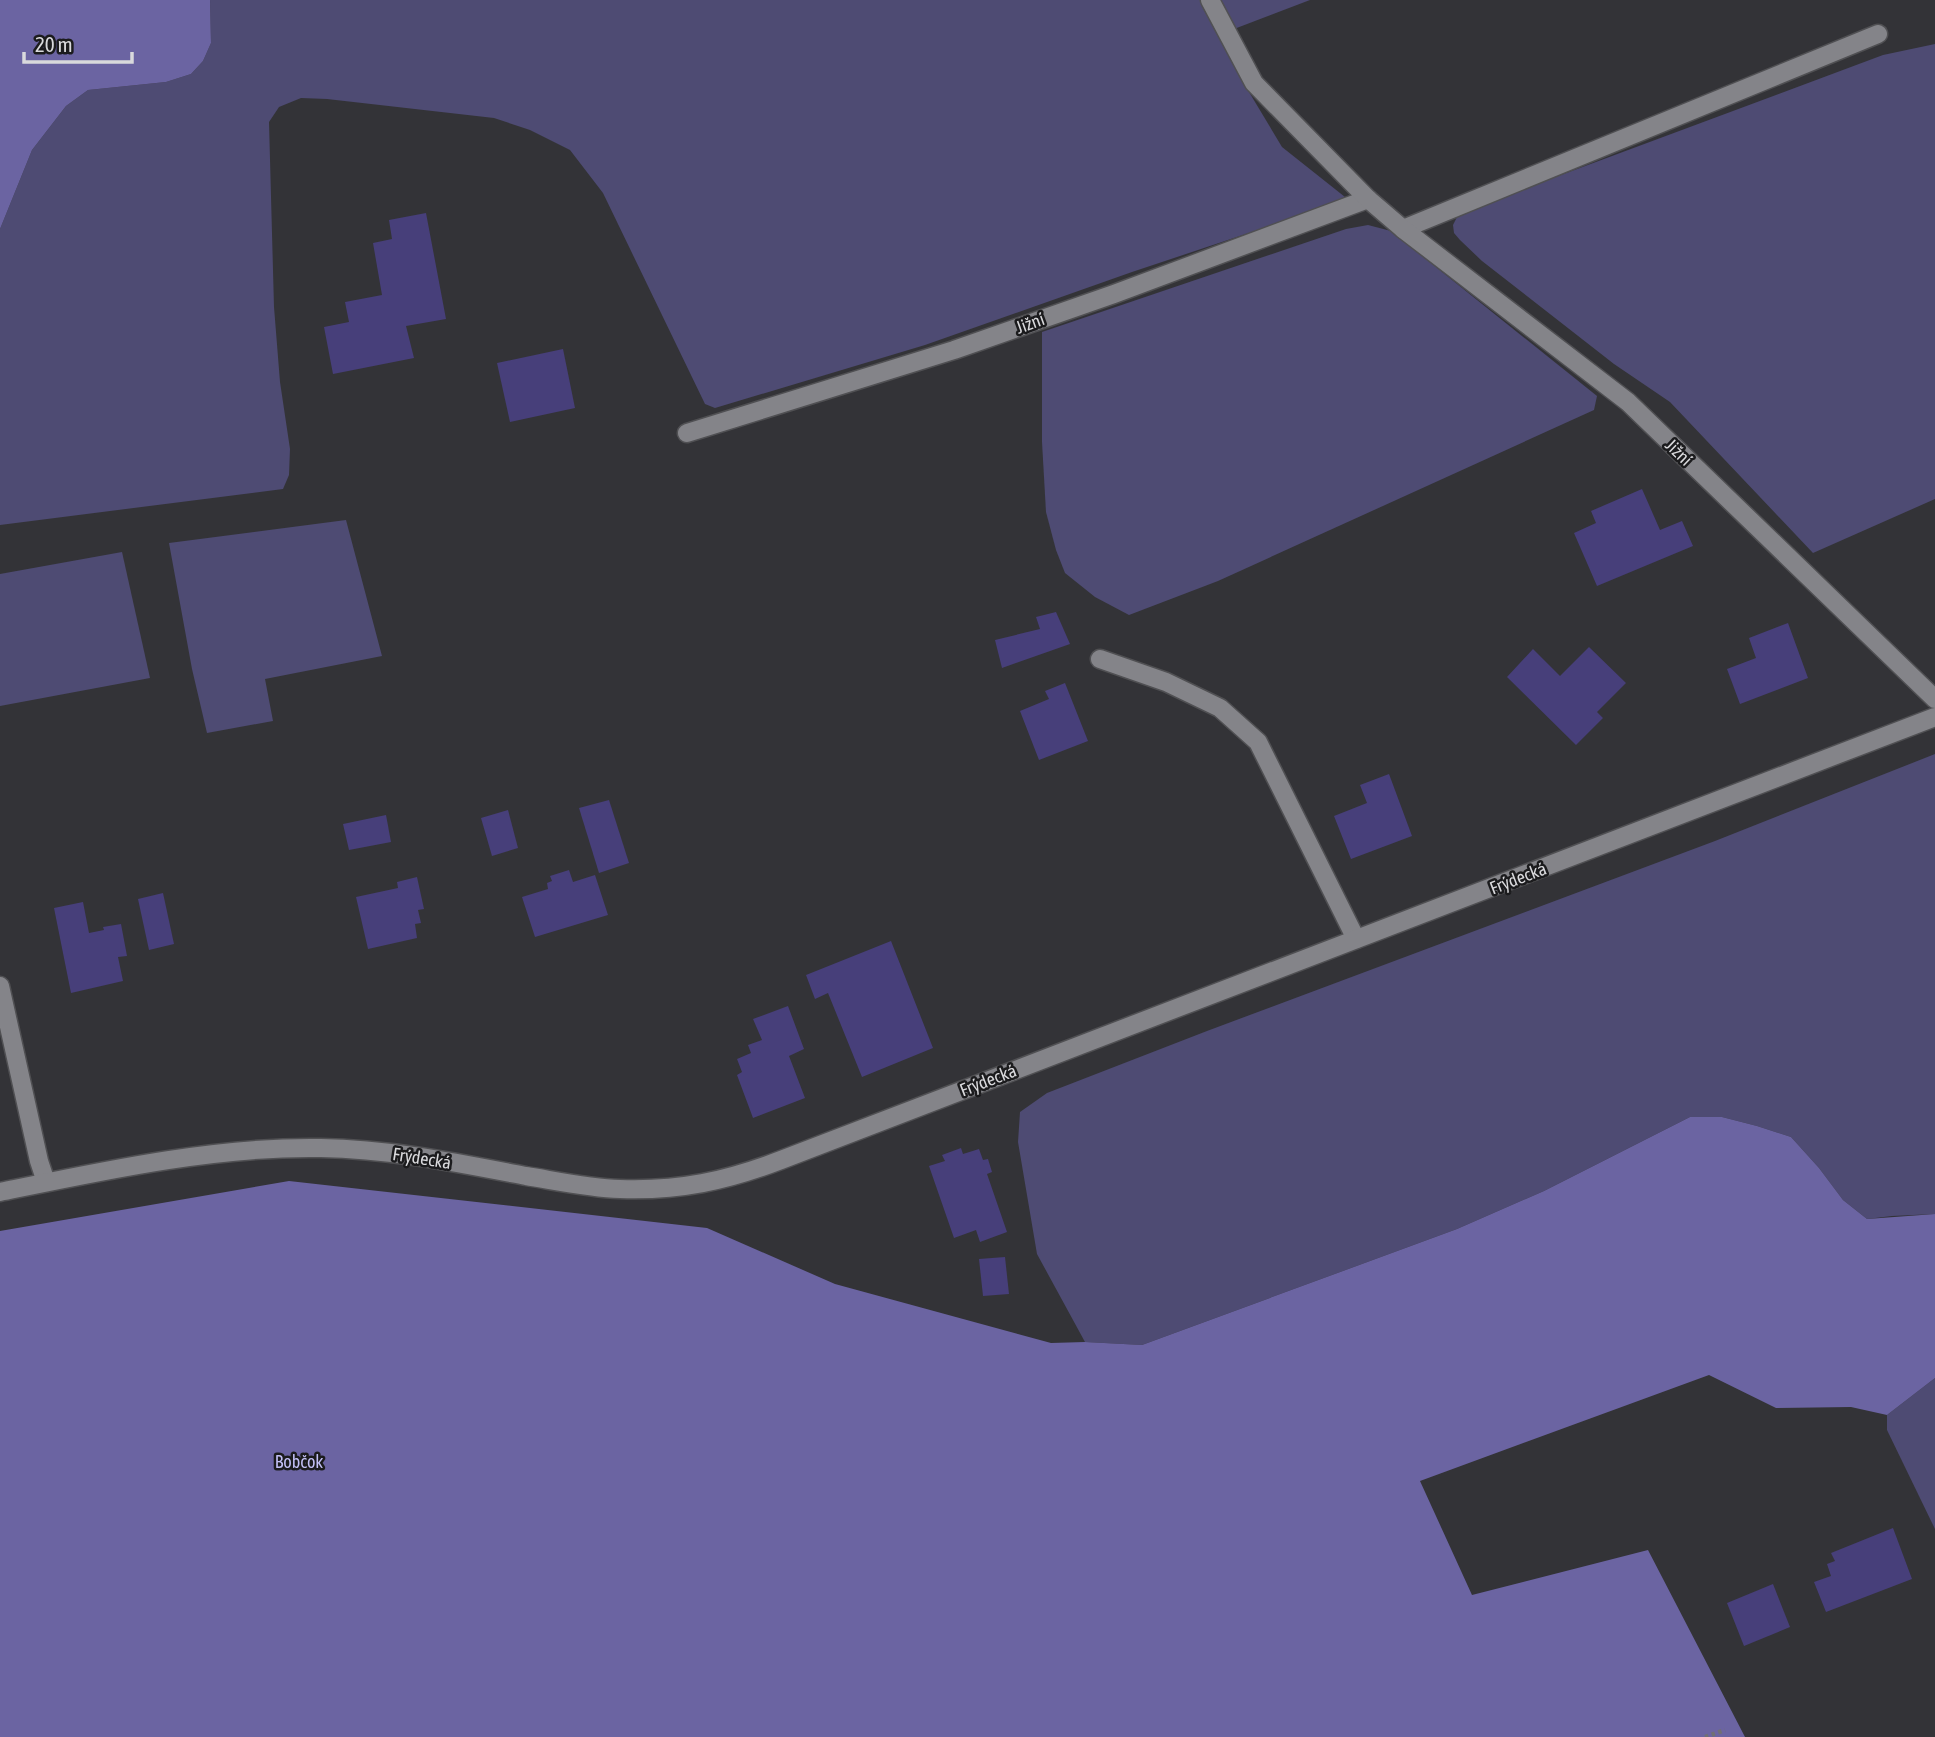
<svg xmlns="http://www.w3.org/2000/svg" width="1935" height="1737" font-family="'Asap Condensed',sans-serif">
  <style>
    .green { fill: #4e4b73 }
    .forest { fill: #6b64a2 }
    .building { fill: #473f7a }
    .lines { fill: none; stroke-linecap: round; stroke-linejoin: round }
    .service-casing { stroke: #505053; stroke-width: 21 }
    .minor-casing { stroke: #505053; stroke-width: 21 }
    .secondary-casing { stroke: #505053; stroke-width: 21 }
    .path { stroke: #707074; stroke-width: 4.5; stroke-dasharray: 3.5 3.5; stroke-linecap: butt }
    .service { stroke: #848489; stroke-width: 18 }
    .minor { stroke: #848489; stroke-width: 18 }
    .secondary { stroke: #848489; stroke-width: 18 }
    .labels { text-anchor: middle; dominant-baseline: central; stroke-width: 5; stroke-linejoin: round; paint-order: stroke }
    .street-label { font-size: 18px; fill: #d9d9dc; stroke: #1b1b1d }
    .park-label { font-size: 18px; fill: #c2bff5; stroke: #1b1b1d }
  </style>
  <rect width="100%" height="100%" fill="#333337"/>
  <g class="green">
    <path d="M210,0H1201L1246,87L1282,147L1345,197L1309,213L1132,272L925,345L715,408L705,404L603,193L570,150L530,130L494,118L327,99L301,98L279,107L269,122L274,307L280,382L290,449L289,475L283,489L0,525V229L32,150L66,106L88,90L166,82L191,74L203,61L211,43Z"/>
    <path d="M1219,0H1310L1234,29Z"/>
    <path d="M1935,44V499L1813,553L1670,402L1614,364L1482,261L1460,240L1454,233L1453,225L1457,217L1470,209L1883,55Z"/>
    <path d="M1368,225L1391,231L1597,396L1594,410L1218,581L1129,615L1095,597L1065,573L1056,550L1046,512L1042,442V332L1346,229Z"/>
    <path d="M346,520L382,656L265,679L273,721L207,733L192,669L169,543Z"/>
    <path d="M122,552L150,678L0,706V574Z"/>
    <path d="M1935,754V1214L1892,1216L1867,1219L1843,1200L1819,1168L1791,1137L1757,1126L1722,1117H1690L1544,1191L1457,1229L1142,1345L1085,1342L1037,1254L1018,1142L1020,1112L1047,1093L1207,1031L1715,841Z"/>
    <path d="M1935,1378V1529L1887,1430V1415Z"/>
  </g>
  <g class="forest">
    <path d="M0,0H210L211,43L203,61L191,74L166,82L88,90L66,106L32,150L0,229Z"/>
    <path d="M1690,1117H1722L1757,1126L1791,1137L1819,1168L1843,1200L1867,1219L1935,1214V1378L1887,1415L1851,1407L1776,1408L1709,1375L1420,1481L1472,1595L1648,1550L1745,1737H0V1231L289,1181L707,1228L835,1284L1051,1343L1085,1342L1142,1345L1457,1229L1544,1191Z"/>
  </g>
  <g class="building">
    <path d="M426,213L446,319L406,326L414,358L333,374L324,327L349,322L345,302L382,295L373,243L392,239L389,220Z"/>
    <path d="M563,349L575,408L510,422L497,363Z"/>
    <path d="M1642,489L1660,530L1682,521L1693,546L1597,586L1574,533L1596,523L1591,511Z"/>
    <path d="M1056,612L1070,644L1002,668L995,640L1040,629L1036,617Z"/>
    <path d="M1788,623L1808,678L1740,704L1727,669L1756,658L1749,638Z"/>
    <path d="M1589,647L1626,683L1597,712L1603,718L1576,745L1507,677L1533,649L1560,676Z"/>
    <path d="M1065,683L1088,741L1039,760L1020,711L1049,699L1045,691Z"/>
    <path d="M1389,774L1412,836L1351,859L1334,816L1367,803L1360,785Z"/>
    <path d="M609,800L629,863L599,873L579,808Z"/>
    <path d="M508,810L518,848L492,856L481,818Z"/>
    <path d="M386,815L391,842L349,850L343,824Z"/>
    <path d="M569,870L573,882L595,875L608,915L535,937L522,897L548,889L547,883L552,881L550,876Z"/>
    <path d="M417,877L424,909L418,910L421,923L415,924L417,938L368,949L356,897L398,888L397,882Z"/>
    <path d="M163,893L174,944L149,950L138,899Z"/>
    <path d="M83,902L89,933L104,930L103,927L121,924L127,956L118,957L123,981L71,993L54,908Z"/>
    <path d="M891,941L933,1048L862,1077L828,993L815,999L806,975Z"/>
    <path d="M788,1006L804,1049L789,1056L805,1098L753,1118L737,1075L742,1072L737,1059L751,1053L748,1045L762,1040L753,1019Z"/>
    <path d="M961,1148L963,1154L979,1149L983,1160L988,1159L992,1172L987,1174L1007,1232L980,1242L976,1230L954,1238L929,1166L945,1161L942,1155Z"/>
    <path d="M1005,1257L1009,1294L983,1296L979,1259Z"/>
    <path d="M1893,1528L1912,1579L1826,1612L1814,1582L1831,1576L1827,1564L1835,1561L1831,1553Z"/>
    <path d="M1773,1584L1790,1627L1744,1646L1727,1603Z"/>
  </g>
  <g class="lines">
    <defs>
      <g id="service">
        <path d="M1403,229L1878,34"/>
        <path d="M687,433L954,350L1114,294L1368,199"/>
        <path d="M1100,659L1166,682L1220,708L1258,742L1356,939"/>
        <path d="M0,986L39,1161L46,1182"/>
      </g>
      <path id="minor" d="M1210,0L1254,83L1368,199L1403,229L1628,402L1935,699"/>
      <path id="secondary" d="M0,1192C102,1171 217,1146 321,1148C390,1149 458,1163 526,1176C557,1181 589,1188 620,1189C680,1191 726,1181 781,1160L1935,717"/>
    </defs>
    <use href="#service" class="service-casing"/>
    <use href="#minor" class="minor-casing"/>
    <use href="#secondary" class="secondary-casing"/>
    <path class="path" d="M1705,1737L1725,1730"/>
    <use href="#service" class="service"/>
    <use href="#minor" class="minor"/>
    <use href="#secondary" class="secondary"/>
  </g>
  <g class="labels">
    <g class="street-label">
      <text transform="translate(1030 323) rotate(-20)">Jižní</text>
      <text transform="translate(1679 452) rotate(44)">Jižní</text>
      <text transform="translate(1518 878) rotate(-21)">Frýdecká</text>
      <text transform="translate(988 1080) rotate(-21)">Frýdecká</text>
      <text transform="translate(422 1158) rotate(9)">Frýdecká</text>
    </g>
    <g class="park-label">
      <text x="299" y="1461">Bobčok</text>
    </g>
  </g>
  <path d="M24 52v10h108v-10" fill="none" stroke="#d9d9dc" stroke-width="3.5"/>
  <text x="35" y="52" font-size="21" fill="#d9d9dc" stroke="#1b1b1d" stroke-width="5" paint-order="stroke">20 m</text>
</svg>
